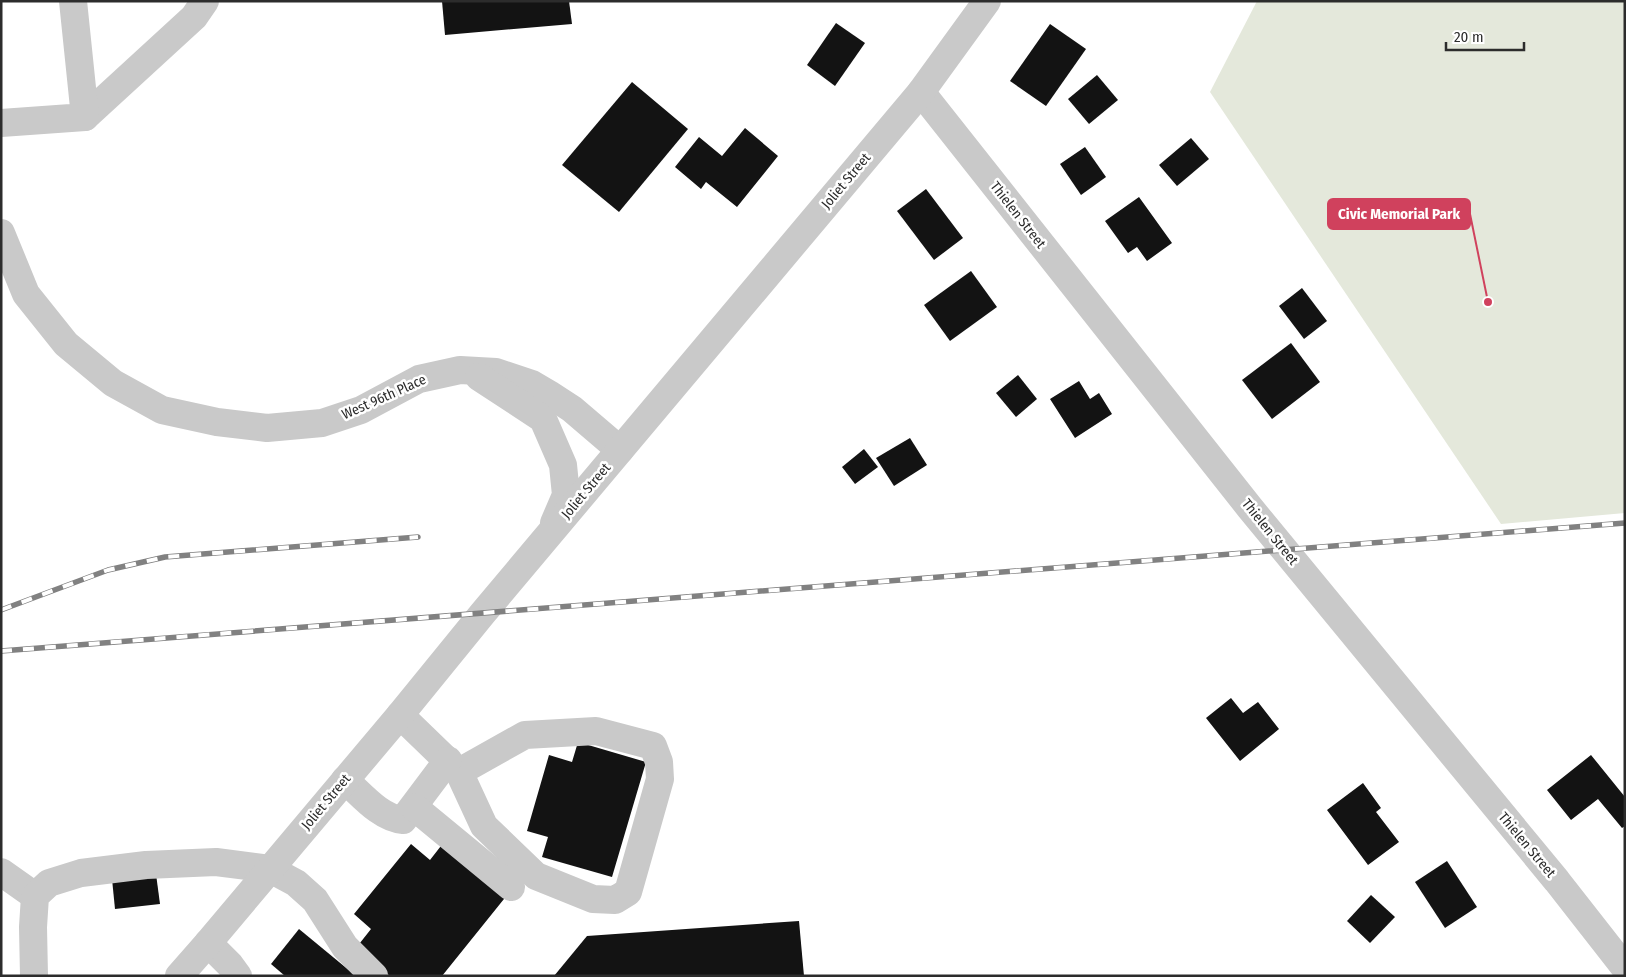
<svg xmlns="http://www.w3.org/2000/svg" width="1626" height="977" font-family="'Fira Sans Condensed',sans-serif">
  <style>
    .green { fill: #e4e8db }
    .building { fill: #131313 }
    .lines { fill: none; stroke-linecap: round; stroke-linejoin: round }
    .minor { stroke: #c9c9c9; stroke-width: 28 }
    .rail-casing { stroke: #818181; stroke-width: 5.5 }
    .rail { stroke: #fff; stroke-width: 4; stroke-dasharray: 11; stroke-linecap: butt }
    .labels { text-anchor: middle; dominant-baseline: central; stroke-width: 5; stroke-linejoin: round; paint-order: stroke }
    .street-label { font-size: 14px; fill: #2c2c2c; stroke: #fff }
    .leader { fill: none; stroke: #d0415d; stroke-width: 2 }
    .callout-dot { fill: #d0415d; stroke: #fff; stroke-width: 2 }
    .callout { fill: #d0415d; stroke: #d0415d; stroke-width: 2 }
    .callout-label { font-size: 15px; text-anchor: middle; font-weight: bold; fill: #fff }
  </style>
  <rect width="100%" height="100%" fill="#fff"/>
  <path class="green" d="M1257,1H1625V513L1501,524L1210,92Z"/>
  <g class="building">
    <path d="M442,1H569L572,24L445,35Z"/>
    <path d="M836,23L865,43L835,86L807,65Z"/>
    <path d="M1050,24L1086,49L1046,106L1010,81Z"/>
    <path d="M1097,75L1118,100L1089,124L1068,99Z"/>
    <path d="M632,82L688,129L619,212L562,165Z"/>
    <path d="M745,128L778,156L737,207L706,182L701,189L675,167L699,137L722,156Z"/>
    <path d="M1191,138L1209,159L1177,186L1159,165Z"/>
    <path d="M1085,147L1106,177L1081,195L1060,164Z"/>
    <path d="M926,189L963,238L934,260L897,211Z"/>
    <path d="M1139,197L1172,243L1147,261L1137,247L1128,253L1105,221Z"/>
    <path d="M971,271L997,307L950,341L924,305Z"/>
    <path d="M1302,288L1327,321L1304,339L1279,306Z"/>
    <path d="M1291,343L1320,382L1272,419L1242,380Z"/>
    <path d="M1018,375L1037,399L1016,417L996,393Z"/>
    <path d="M1079,381L1090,399L1099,393L1112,414L1075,438L1050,399Z"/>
    <path d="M910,438L927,465L894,486L876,458Z"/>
    <path d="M864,449L878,467L855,484L842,467Z"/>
    <path d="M1231,698L1243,713L1258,702L1279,729L1240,761L1206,718Z"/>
    <path d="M578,742L646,762L612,877L542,857L548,837L527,831L549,755L572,762Z"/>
    <path d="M1591,755L1625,797V826L1622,828L1598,799L1571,820L1547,790Z"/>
    <path d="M1363,783L1381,808L1376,812L1399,842L1368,865L1327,810Z"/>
    <path d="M444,842L508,894L442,976H390L356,948L371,929L354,914L411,844L430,860Z"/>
    <path d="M1447,861L1477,907L1445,928L1415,882Z"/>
    <path d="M156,874L160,904L115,909L112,879Z"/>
    <path d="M1371,895L1395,917L1370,943L1347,921Z"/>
    <path d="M799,921L804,976H554L587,936Z"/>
    <path d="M299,929L356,976H285L271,964Z"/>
  </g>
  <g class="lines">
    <g class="minor">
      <path d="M921,92L1250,508L1557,881L1625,968"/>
      <path d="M85,117L194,17L205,1"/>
      <path d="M1,123L85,117L73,1"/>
      <path d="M1,233L26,294L66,344L113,383L162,410L217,422L267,428L322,423L361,410L419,379L460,370L496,372L532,384L549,394L572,409L620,450"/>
      <path d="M479,377L543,419L563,465L566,495L554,523"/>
      <path d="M400,715L459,772L484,826L536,876L593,899L615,900L628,892L660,779L659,762L653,746L596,731L525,735L459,772"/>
      <path d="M345,780C361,794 380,818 403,820L448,760"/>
      <path d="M414,807L511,887"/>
      <path d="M1,872L35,896"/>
      <path d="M208,943L230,965L238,976"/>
      <path d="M34,976L33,927L35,896L49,883L81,873L146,865L216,862L270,869L296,883L315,900L345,947L374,976"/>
      <path d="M179,976L208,943L400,715L483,613L921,92L987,1"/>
    </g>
    <defs>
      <g id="rail">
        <path d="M1,610L108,570L165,557L418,537"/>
        <path d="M1,651L1625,523"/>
      </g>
    </defs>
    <use href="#rail" class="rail-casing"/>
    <use href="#rail" class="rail"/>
  </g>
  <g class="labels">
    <g class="street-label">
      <text transform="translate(846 181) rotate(-50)">Joliet Street</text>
      <text transform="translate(1018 215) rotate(52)">Thielen Street</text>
      <text transform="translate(384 397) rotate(-24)">West 96th Place</text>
      <text transform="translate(586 491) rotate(-50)">Joliet Street</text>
      <text transform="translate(1270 532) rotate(51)">Thielen Street</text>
      <text transform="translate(326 802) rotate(-50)">Joliet Street</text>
      <text transform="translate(1527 845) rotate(50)">Thielen Street</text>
    </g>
  </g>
  <path class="leader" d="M1488 302L1470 214"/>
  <circle class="callout-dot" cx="1488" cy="302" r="5"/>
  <rect class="callout" x="1328" y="199" width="142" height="30" rx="5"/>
  <g class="callout-label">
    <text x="1399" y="219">Civic Memorial Park</text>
  </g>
  <rect width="1626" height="977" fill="none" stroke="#2c2c2c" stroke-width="5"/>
  <path d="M1446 42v8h78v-8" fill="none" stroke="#2c2c2c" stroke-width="2.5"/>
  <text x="1454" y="42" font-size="15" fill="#2c2c2c" stroke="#ffffff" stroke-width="4" paint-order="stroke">20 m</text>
</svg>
